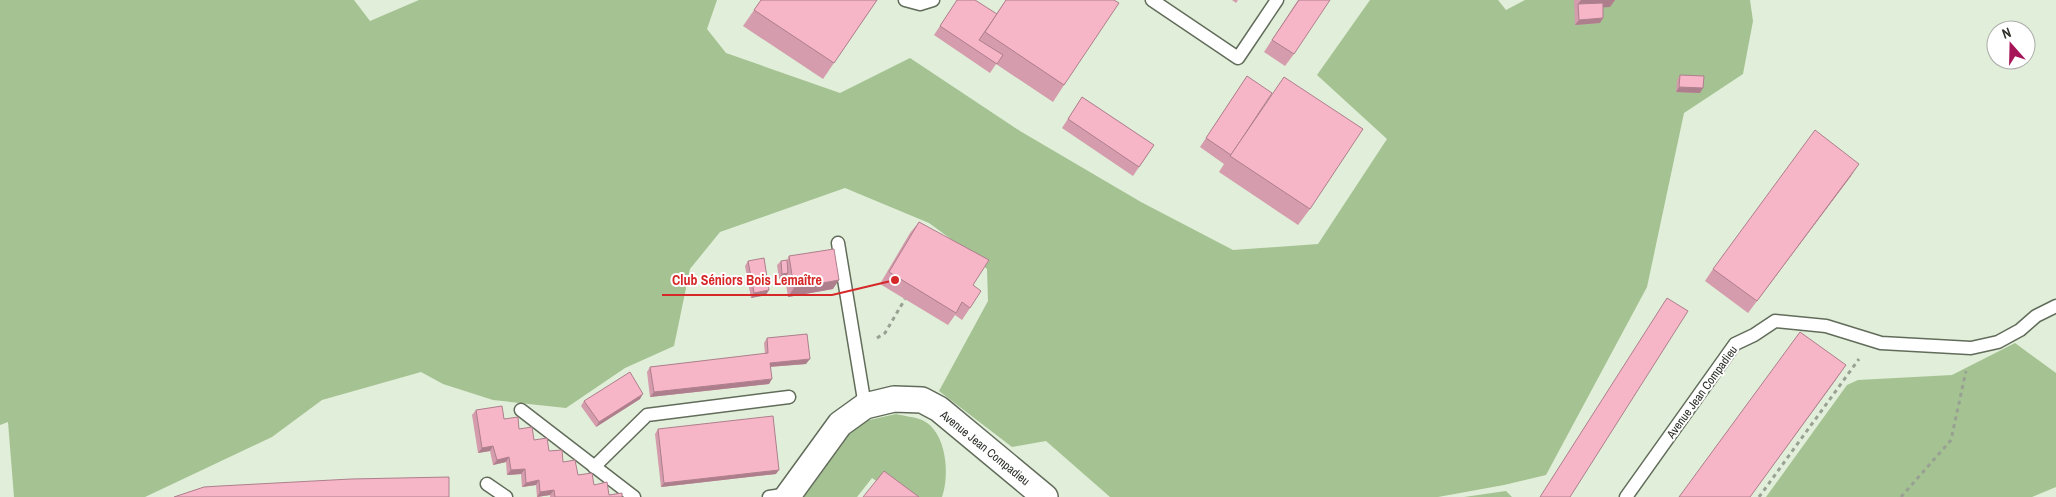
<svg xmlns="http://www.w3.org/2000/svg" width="2056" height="497" font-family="'Archivo Narrow',sans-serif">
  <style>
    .green { fill: #a5c292 }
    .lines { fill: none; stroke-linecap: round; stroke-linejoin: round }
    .lane-casing { stroke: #616c5a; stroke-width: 15 }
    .street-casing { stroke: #616c5a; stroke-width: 28 }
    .path { stroke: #98a192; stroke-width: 3; stroke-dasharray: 4 4; stroke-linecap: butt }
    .lane { stroke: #fff; stroke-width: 12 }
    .street { stroke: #fff; stroke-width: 25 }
    .wall { fill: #d49cac }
    .shaded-wall { fill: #ad7f8c }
    .building { fill: #f7b5c8; stroke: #ad7f8c }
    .labels { text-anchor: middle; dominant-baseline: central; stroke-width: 4; stroke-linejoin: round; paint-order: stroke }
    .street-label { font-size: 12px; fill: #2c3029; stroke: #fff }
    .leader { fill: none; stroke: #d62828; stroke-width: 2 }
    .callout-dot { fill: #d62828; stroke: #fff; stroke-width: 2 }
    .callout-label { font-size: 14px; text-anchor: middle; font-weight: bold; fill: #d62828; stroke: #fff; stroke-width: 4; stroke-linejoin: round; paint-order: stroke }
  </style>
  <rect width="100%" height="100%" fill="#e1eed9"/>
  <g class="green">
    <path d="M0,0H354L370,21L419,0H717L707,29L726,53L840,93L910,58L1020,131L1141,202L1233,250L1318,244L1387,139L1317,75L1370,0H1498L1506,10L1525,0H1750L1753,21L1743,74L1684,113L1647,287L1546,475L1504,485L1438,497H1110L1046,441L1012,447L939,391L988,301L987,269L966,250L929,223L845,188L720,232L690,269L674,346L625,368L566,408L493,400L443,384L421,372L322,400L272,437L145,497H14L8,422L0,425Z"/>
    <path d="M2015,343L2056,373V487L2032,497H1766L1847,385L1858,380L1952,375Z"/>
    <path d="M896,414C904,416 915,417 922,420C947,431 950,476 942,497H900L872,478L857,497H804L853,430L865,421Z"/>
    <path d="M1506,491L1512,497H1464Z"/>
  </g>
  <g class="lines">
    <defs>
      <g id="lane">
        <path d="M905,0L920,4L933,0"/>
        <path d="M1152,0L1238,58L1277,0"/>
        <path d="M838,243L865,406"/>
        <path d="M521,410L634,497"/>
        <path d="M594,467L647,415L789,397"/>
        <path d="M487,484L506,497"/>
        <path d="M769,497L789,494"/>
        <path d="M1626,497L1735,344L1754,335L1775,321L1826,326L1881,343L1971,348L1998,342L2020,330L2036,316L2056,306"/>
      </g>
      <path id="street" d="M787,497L840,424L865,406L894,399L922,400L939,409L1045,497"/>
    </defs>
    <use href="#lane" class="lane-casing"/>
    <use href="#street" class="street-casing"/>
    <g class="path">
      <path d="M877,338L885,333L905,299"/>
      <path d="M1759,497L1859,359"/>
      <path d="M1901,497L1951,440L1966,371"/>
    </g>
    <use href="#lane" class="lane"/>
    <use href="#street" class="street"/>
  </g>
  <g class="wall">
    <path d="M761,0H877L823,79L743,26Z"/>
    <path d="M957,0L996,14L1006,0H1114L1064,85L1053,102L996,64L990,73L934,35Z"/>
    <path d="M1232,0H1238L1236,3Z"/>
    <path d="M1298,0L1294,54L1285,66L1264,52Z"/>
    <path d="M1574,0H1615L1610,7H1603V18L1600,23L1575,25Z"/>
    <path d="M1680,75L1703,88L1700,93L1676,92L1677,80Z"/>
    <path d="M1247,76L1310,209L1298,225L1219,172L1224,164L1200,147Z"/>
    <path d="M1082,97L1154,145L1133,176L1062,128Z"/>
    <path d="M1851,176L1748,313L1705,281L1713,269Z"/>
    <path d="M919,222L973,285L970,308L962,320L955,315L948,325L880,284L910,233Z"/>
    <path d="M789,256L833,289L788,297L785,278L779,279L777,265L781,261L787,260Z"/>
    <path d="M748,261L766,295L751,298L745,266Z"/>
    <path d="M767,338L806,364L770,367L769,384L650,397L647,372L650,367L765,354L764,343Z"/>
    <path d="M640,399L596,427L581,406L584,401Z"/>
    <path d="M476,410L504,419L519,429L578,475L609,495L622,497H550V495L537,497L536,485L522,487L521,474L507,475L506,462L493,465L490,451L478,453L472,415Z"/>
    <path d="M658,429L776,474L661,487L655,434Z"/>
  </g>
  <g class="shaded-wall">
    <path d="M1581,0H1615L1610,7L1578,9V4Z"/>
    <path d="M1603,18L1600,23L1575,25L1579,20Z"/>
    <path d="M1679,87L1703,88L1700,93L1676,92Z"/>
    <path d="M1859,164L1851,176L1748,313L1757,301Z"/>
    <path d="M788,273L785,278L779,279L782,274Z"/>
    <path d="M839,280L833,289L788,297L794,288Z"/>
    <path d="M769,290L766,295L751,298L754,293Z"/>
    <path d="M810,359L806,364L766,367L770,363Z"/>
    <path d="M1846,365L1835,381L1750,497Z"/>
    <path d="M772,379L769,384L650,397L654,392Z"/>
    <path d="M643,394L640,399L596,427L599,422Z"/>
    <path d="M493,446L490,451L478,453L482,448Z"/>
    <path d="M509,457L506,462L493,465L497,460Z"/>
    <path d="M525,469L521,474L507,475L511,470Z"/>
    <path d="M779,470L776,474L661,487L664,483Z"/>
    <path d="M539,480L536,485L522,487L526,483Z"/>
    <path d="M554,490L550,495L537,497L540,492Z"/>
  </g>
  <g class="building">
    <path d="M761,0H877L834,63L754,10Z"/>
    <path d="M957,0H975L997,14L979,40L1003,55L997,64L940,26Z"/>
    <path d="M1006,0H1114L1119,3L1064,85L985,32Z"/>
    <path d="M1299,0H1330L1294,54L1272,40Z"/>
    <path d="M1603,3V18L1579,20L1578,4Z"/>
    <path d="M1680,75L1704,76L1703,88L1679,87Z"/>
    <path d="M1247,76L1272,93L1231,155L1206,138Z"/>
    <path d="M1284,77L1363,129L1310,209L1230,156Z"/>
    <path d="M1082,97L1154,145L1139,167L1068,119Z"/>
    <path d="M1815,130L1859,164L1757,301L1713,269Z"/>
    <path d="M919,222L989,260L973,285L981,291L970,308L962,302L956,313L889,272Z"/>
    <path d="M834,249L839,280L794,288L789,256Z"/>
    <path d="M764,258L769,290L754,293L748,261Z"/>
    <path d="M787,260L788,273L782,274L781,261Z"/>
    <path d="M1667,298L1688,311L1570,497H1540Z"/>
    <path d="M1800,332L1846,365L1750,497H1679Z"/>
    <path d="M807,334L810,359L770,363L772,379L654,392L650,367L768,353L767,338Z"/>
    <path d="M630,372L643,394L599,422L584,401Z"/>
    <path d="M502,406L504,419L518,417L519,429L532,427L534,440L547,438L549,451L562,450L563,462L575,460L578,475L592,473L594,485L607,482L609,495L622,493V497H555L554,490L540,492L539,480L526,483L525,469L511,470L509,457L497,460L493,446L482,448L476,410Z"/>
    <path d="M773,416L779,470L664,483L658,429Z"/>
    <path d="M884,471L919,497H863Z"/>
    <path d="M449,477V497H174L204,487L220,486L351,479Z"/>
  </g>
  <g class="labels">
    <g class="street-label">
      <text transform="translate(1702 392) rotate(-54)">Avenue Jean Compadieu</text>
      <text transform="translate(985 448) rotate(39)">Avenue Jean Compadieu</text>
    </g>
  </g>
  <path class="leader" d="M895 280L832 295H662"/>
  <circle class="callout-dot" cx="895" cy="280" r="5"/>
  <g class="callout-label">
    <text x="747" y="285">Club Séniors Bois Lemaître</text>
  </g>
  <g transform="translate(2011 45) rotate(340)"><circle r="24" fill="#ffffff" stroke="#abaca9"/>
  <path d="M0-4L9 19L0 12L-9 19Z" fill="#a51557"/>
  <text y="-8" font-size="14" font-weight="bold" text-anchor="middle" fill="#2c3029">N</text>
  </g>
</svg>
